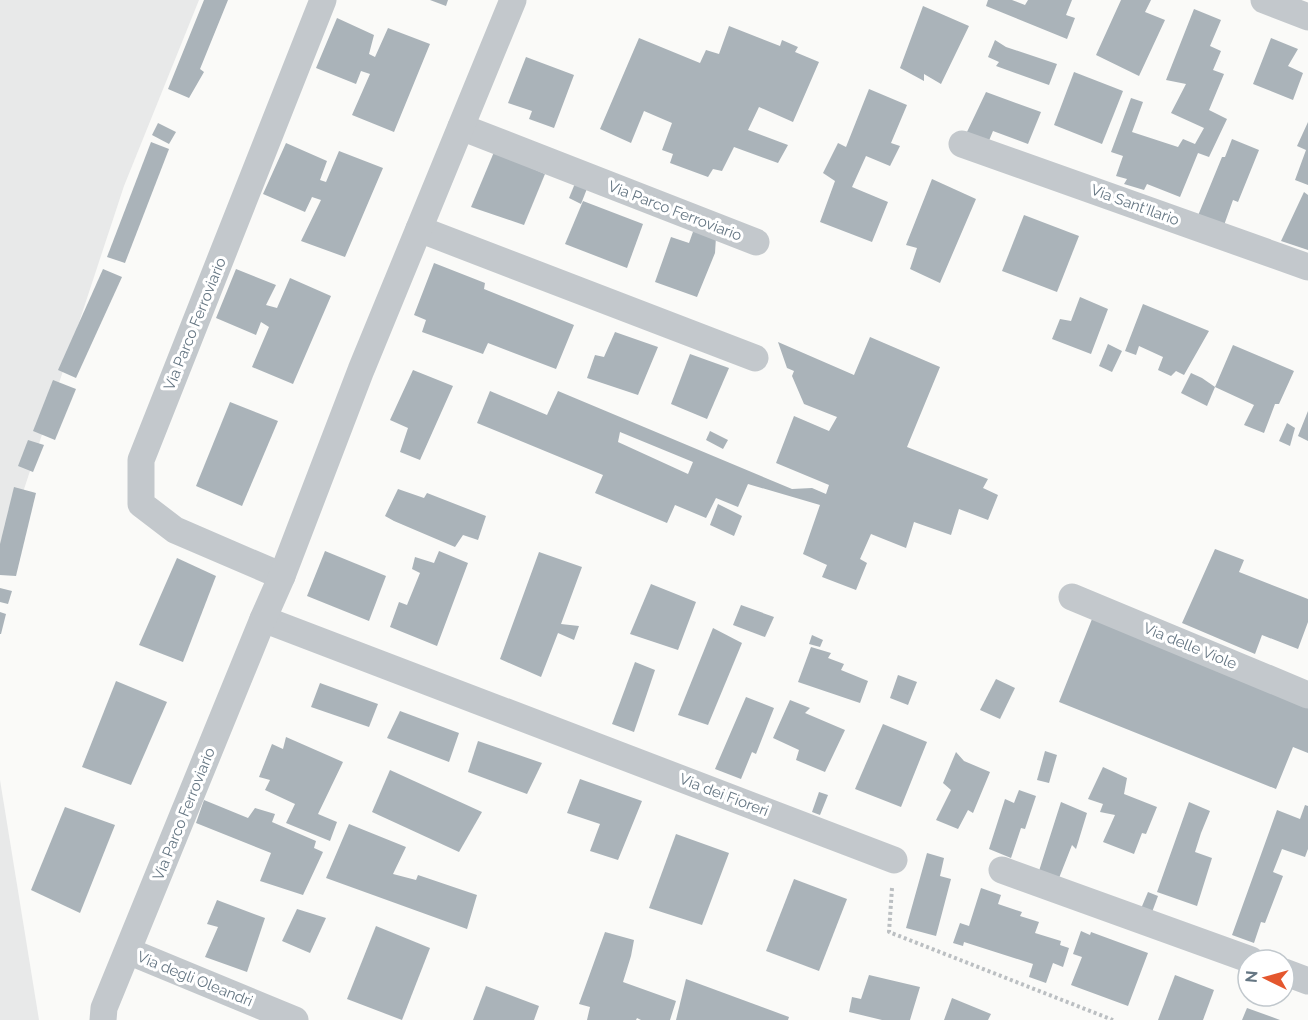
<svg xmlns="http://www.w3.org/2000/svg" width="1308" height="1020" font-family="Raleway,sans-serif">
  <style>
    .built { fill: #e8e9e9 }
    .building { fill: #aab3b9; fill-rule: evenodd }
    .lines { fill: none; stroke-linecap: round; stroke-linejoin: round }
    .path { stroke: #bbbfc2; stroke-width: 4; stroke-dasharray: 3 3; stroke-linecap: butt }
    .street { stroke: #c3c8cc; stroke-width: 27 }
    .labels { text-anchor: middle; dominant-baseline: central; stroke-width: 6; stroke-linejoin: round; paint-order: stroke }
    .street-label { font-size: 15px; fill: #657683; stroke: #fff }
  </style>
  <rect width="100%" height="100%" fill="#fafaf8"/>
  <g class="built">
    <path d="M0,0H199L124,186L0,562Z"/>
    <path d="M0,780L39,1020H0Z"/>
  </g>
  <g class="building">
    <path d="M204,0H228L200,69L204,72L189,98L168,89Z"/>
    <path d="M430,0H448L446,6Z"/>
    <path d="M988,0H1012L1025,5L1028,0H1072L1066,15L1075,18L1067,39L986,6Z"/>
    <path d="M1121,0H1151L1145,12L1165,20L1139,76L1096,55Z"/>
    <path d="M923,6L969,26L941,84L924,74V81L900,68Z"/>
    <path d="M1194,9L1221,20L1210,46L1221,51L1213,70L1224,74L1209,110L1227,119L1209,157L1198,153L1180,197L1147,184L1144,190L1124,184L1127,179L1116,176L1123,156L1111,152L1131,98L1143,102L1132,132L1178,147L1183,139L1195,144L1204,128L1171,113L1186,84L1166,80Z"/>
    <path d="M337,18L374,35L369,54L375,57L388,28L430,44L394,132L352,115L370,74L361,71L356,84L316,68Z"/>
    <path d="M729,26L780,46L782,40L798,47L795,52L819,62L793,122L759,107L748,130L788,145L778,163L734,147L722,171L713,169L708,177L670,163L673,154L662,150L672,123L644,111L631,143L600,129L639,38L700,63L706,50L719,54Z"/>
    <path d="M1271,38L1298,49L1288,66L1303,73L1293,100L1253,84Z"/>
    <path d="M995,40L1006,47L1057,64L1049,85L996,66L999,62L988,57Z"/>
    <path d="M526,57L574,75L554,128L529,119L532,111L508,103Z"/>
    <path d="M1074,72L1123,91L1102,144L1054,125Z"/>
    <path d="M869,89L907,105L891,143L900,146L890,166L866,156L852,187L888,202L872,242L820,222L835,181L823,173L838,143L846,147Z"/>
    <path d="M986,92L1041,112L1028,144L993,131L988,143L966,134Z"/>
    <path d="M1308,122V185L1295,180L1306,150L1297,146Z"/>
    <path d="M158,123L176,132L169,144L152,135Z"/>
    <path d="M1232,139L1259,150L1238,202L1233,200L1223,228L1197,218L1222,157H1225Z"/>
    <path d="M151,142L169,149L125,263L107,257Z"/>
    <path d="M286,143L327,161L320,180L326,182L339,151L383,168L345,257L301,241L321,200L312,197L305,212L263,194Z"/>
    <path d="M494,152L545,174L524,225L471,207Z"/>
    <path d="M932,179L976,199L940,283L910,269L917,248L906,245Z"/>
    <path d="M576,181L588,186L581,204L569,198Z"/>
    <path d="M1304,192L1308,195V250L1281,241Z"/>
    <path d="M583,201L643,224L627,268L565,244Z"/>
    <path d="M1024,215L1079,236L1057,292L1002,271Z"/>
    <path d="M694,229L716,237L715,253L697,297L655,282L671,237L689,243Z"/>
    <path d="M434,263L485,283L484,289L574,325L556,369L488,343L483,354L422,332L426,320L414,315Z"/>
    <path d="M103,269L122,277L76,378L58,370Z"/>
    <path d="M236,269L276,285L266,305L277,308L290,278L331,296L293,384L252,367L269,327L261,322L256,335L216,318Z"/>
    <path d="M1080,297L1108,309L1091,354L1052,339L1060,319L1071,321Z"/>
    <path d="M1143,304L1209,331L1184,375L1176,371L1171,376L1158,370L1163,357L1139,346L1136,355L1125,351Z"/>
    <path d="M615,332L658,347L638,395L587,378L595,355L604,357Z"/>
    <path d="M870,337L940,367L907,447L988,479L983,488L998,495L988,520L959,509L951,535L914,522L906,548L871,534L860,559L867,563L856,590L822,577L827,565L803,554L820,505L748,484L738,507L716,498L706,518L675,505L667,523L595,493L603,475L477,423L490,391L547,415L558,391L792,489L812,488L826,494L829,485L776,463L794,416L829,431L837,417L804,404L792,376L794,371L787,368L778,342L854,375ZM620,432L693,462L688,474L618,442Z"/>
    <path d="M1108,344L1122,351L1112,372L1099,366Z"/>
    <path d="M1233,345L1294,371L1279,404H1275L1264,433L1244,425L1254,405L1215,387Z"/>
    <path d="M690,354L729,368L707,419L671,404Z"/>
    <path d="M413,370L453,386L420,460L400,452L408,428L390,420Z"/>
    <path d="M1191,373L1202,378L1215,387L1207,406L1181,393Z"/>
    <path d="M53,380L76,389L55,440L33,431Z"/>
    <path d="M230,402L278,421L242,506L196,486Z"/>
    <path d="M1308,411V441L1298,436Z"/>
    <path d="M1287,423L1295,428L1290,446L1279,441Z"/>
    <path d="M710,431L728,440L723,449L706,440Z"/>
    <path d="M28,440L44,445L33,472L18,466Z"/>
    <path d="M14,487L36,493L16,576L0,575V544Z"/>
    <path d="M398,489L424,498L427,493L486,516L478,540L463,535L455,547L394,521L385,516Z"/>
    <path d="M718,504L742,516L734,536L710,525Z"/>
    <path d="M1215,549L1244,560L1239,572L1308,599V622L1298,649L1262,635L1255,654L1182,623Z"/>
    <path d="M325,551L386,576L369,621L307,596Z"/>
    <path d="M439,551L468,563L437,646L390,627L399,602L407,605L420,573L412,569L415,557L434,563Z"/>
    <path d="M539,552L582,567L561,624L579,626L574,640L558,633L541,677L500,659Z"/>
    <path d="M177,558L216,576L183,662L139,645Z"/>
    <path d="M651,584L696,602L678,650L630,634Z"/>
    <path d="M0,588L12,591L8,604L0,602Z"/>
    <path d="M741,605L774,617L765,637L733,625Z"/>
    <path d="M0,612L6,614L1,634H0Z"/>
    <path d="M1094,614L1308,699V753L1293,747L1276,789L1059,702Z"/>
    <path d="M713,628L742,643L708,725L678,715Z"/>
    <path d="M812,635L823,640L820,647L809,644Z"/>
    <path d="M811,647L831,653L828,658L844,664L841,670L868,681L860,703L798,682Z"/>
    <path d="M635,662L655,670L634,732L612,724Z"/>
    <path d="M898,675L917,682L908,705L890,698Z"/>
    <path d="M996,679L1015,688L1000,719L980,710Z"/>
    <path d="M116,681L167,702L131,785L82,767Z"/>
    <path d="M320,683L378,704L369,727L311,707Z"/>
    <path d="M746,697L774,708L756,754L752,752L741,779L715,769Z"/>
    <path d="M790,700L810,708L805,713L845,730L825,772L796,760L799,750L773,738Z"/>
    <path d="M400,711L459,733L449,762L387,738Z"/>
    <path d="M883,724L927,742L901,807L855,789Z"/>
    <path d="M286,737L343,762L318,814L337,822L330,841L286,823L295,804L265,790L270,780L259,777L272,744L283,749Z"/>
    <path d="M478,741L542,763L527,794L468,772Z"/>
    <path d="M1045,751L1057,755L1049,783L1037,780Z"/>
    <path d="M956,752L964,761L990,772L973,813L968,810L958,829L936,820L951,790L943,783Z"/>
    <path d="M1103,767L1127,778L1124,794L1157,807L1146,834L1142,833L1134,854L1103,842L1115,815L1100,812L1103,804L1088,799Z"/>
    <path d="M390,770L482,812L459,852L372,812Z"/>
    <path d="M580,779L642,801L618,860L590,851L600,824L567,813Z"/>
    <path d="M1019,790L1036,796L1025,829L1021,828L1011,858L989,849L1005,799L1014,803Z"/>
    <path d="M819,792L828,795L820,815L812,812Z"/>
    <path d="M204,800L248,818L255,808L275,814L272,822L316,841L314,848L323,852L303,895L260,881L271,853L196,823Z"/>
    <path d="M1061,802L1087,813L1076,849L1072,845L1059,878L1039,871Z"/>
    <path d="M1189,802L1210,811L1201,833L1195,852L1212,858L1197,906L1157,892Z"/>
    <path d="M1305,805L1308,806V849L1305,857L1282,849L1273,872L1283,876L1265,923L1261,922L1254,943L1232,935L1277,810L1300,819Z"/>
    <path d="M65,807L115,825L80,913L31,890Z"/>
    <path d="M349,824L406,847L393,874L416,880L418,875L477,895L467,929L326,878Z"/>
    <path d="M676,834L729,853L702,925L649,908Z"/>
    <path d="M927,853L944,858L940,876L951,879L936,936L906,928Z"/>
    <path d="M794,879L847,899L819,971L766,951Z"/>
    <path d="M981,888L1001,895L998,904L1022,912L1020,916L1039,922L1035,933L1061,941L1060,945L1069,948L1063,967L1053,963L1046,983L1029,977L1033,964L964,942L963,946L953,943L960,923L969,926Z"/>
    <path d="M1148,892L1158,896L1151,915L1140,911Z"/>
    <path d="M217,900L265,918L247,972L205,957L218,927L207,924Z"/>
    <path d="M297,909L326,918L310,953L282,941Z"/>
    <path d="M376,926L430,948L402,1020L347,999Z"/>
    <path d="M1081,931L1090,935L1091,932L1148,953L1128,1006L1071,985L1082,957L1073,954Z"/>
    <path d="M605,932L634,940L631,956L623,982L676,1001L670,1020H641L637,1018L636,1020H587L590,1007L579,1004Z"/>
    <path d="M869,975L920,987L910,1020H882L849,1012L852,997L861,999Z"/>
    <path d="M1175,975L1214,990L1203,1020H1158Z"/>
    <path d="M686,979L789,1017L788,1020H676Z"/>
    <path d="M486,986L539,1006L534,1020H473Z"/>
    <path d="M952,998L991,1014L988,1020H944Z"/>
    <path d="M1247,1008L1280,1020H1242Z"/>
  </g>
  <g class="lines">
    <path class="path" d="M892,888L889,932L1113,1020"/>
    <g class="street">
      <path d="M1264,0L1308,17"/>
      <path d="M461,127L756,242"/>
      <path d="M962,144L1308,267"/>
      <path d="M419,229L755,358"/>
      <path d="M282,576L175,530L141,504V460L323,0"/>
      <path d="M1072,597L1308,695"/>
      <path d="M263,619L894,860"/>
      <path d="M1002,870L1251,960"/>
      <path d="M128,951L295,1020"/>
      <path d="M1284,972L1308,981"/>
      <path d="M103,1020L104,1008L263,619L282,576L361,370L513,0"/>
    </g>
  </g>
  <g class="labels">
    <g class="street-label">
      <text transform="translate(1135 205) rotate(20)">Via Sant'Ilario</text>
      <text transform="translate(675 211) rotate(21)">Via Parco Ferroviario</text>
      <text transform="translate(195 324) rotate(-68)">Via Parco Ferroviario</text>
      <text transform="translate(1190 646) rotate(22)">Via delle Viole</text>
      <text transform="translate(724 795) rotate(21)">Via dei Fioreri</text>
      <text transform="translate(184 814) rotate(-68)">Via Parco Ferroviario</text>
      <text transform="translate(195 979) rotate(22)">Via degli Oleandri</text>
    </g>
  </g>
  <g transform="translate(1266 978) rotate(275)"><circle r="28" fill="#ffffff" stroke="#c1c8cd" stroke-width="1.5"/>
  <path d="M0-4.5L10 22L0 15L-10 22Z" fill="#e4572e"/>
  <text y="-9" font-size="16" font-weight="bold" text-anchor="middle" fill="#657683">N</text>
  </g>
</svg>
